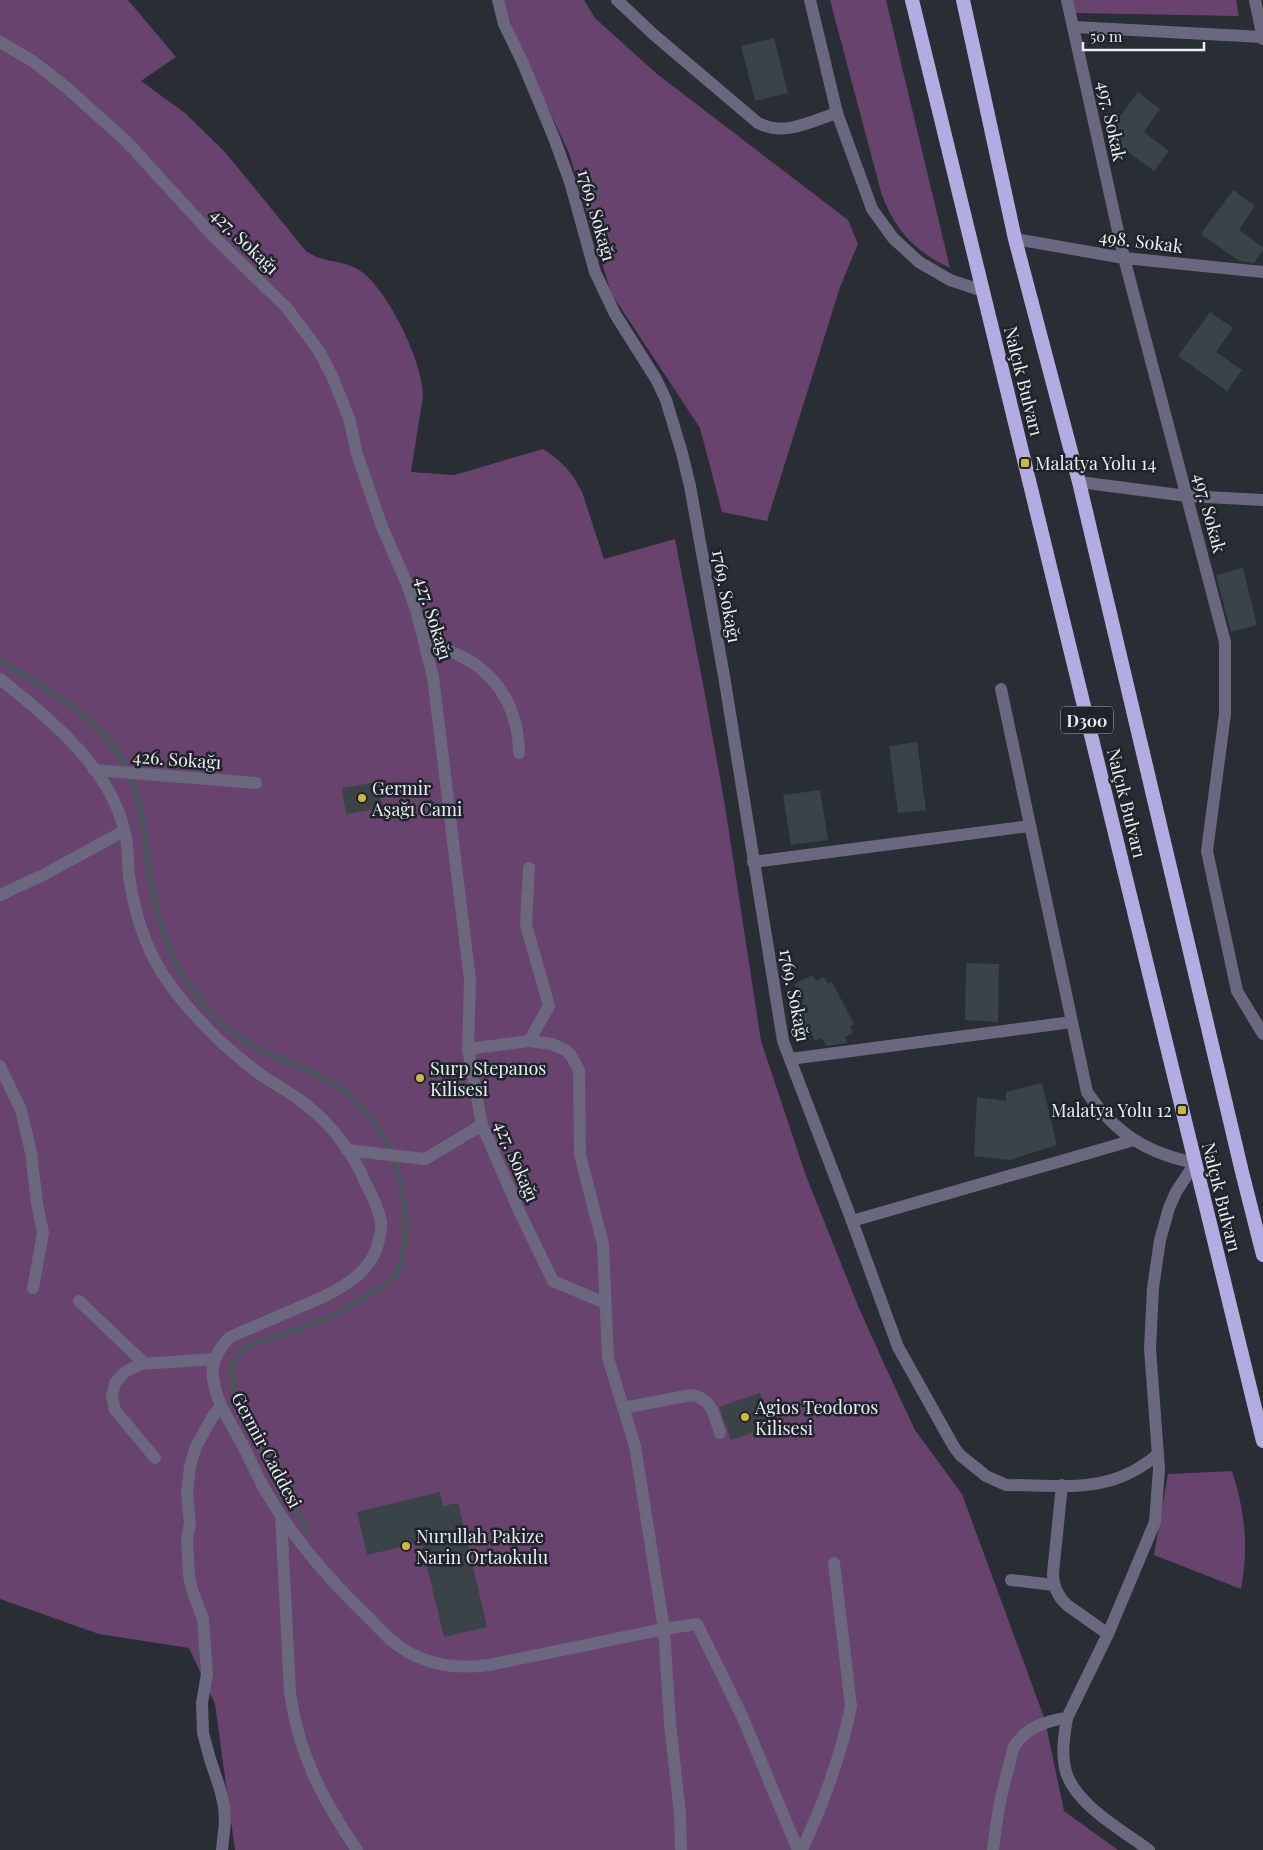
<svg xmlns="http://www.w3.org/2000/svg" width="1263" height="1850" font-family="'Playfair Display',serif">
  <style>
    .green { fill: #67436e }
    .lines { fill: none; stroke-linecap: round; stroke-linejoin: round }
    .stream { stroke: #46595a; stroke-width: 5 }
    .building { fill: #3a4347 }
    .minor { stroke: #6a677f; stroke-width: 12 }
    .trunk { stroke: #b2ace2; stroke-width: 14 }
    .poi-dot { fill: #ceb837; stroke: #1f242a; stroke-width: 2 }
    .labels { text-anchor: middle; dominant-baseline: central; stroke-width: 5; stroke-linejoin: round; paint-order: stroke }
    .shield { fill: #1f242a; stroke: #acb1b5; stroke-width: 1 }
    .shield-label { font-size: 16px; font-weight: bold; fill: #e9edf1 }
    .street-label { font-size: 18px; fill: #e9edf1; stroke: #1f242a }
    .poi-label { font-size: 18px; fill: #e9edf1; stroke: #1f242a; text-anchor: start }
  </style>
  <rect width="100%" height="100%" fill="#292d34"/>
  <g class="green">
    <path d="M0,0H128L176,57L141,81L185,113L225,152L306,251C323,264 345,259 362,272C389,293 421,359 423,393C423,400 421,408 420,415C417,434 414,453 411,472L454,475L543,449C561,460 573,473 582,492L604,559L675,539L706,700L725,806L761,1041L806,1176L858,1306L886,1368L915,1430L962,1494L1045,1720L1064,1811L1118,1850H235L215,1704L189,1648L99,1634L0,1599Z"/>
    <path d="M501,0H584L595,18L657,74L848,220L858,244L840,287L767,521L722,512L700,428L611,293L569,153L548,108L534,82Z"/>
    <path d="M830,0H886L950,268C914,251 894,229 881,192Z"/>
    <path d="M1072,0H1236L1239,16L1074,13Z"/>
    <path d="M1232,1471C1245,1511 1249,1547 1241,1589L1154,1555L1168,1474Z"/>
  </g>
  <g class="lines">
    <path class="stream" d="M0,660C65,702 118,724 140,806C151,878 153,945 203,1004C221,1025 244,1043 269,1054C294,1064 318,1073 340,1088C378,1116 396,1151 403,1196C405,1214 408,1231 404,1248C402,1258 399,1273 392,1280C387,1286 376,1290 370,1294C358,1301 346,1310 334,1315C307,1329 276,1334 249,1346L238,1355L235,1361L232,1369L233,1386L266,1455L308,1532"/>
  </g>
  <g class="building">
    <path d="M774,38L788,93L755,101L741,46Z"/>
    <path d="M1138,92L1160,109L1144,132L1169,151L1154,171L1106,136Z"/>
    <path d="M1233,190L1255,206L1239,230L1263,247V250L1254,263L1239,261L1201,234Z"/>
    <path d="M1210,312L1233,328L1216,352L1242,370L1227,391L1178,356Z"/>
    <path d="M1243,568L1257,625L1231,632L1216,575Z"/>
    <path d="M917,742L926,810L898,813L889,746Z"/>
    <path d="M378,782L383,808L346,814L342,788Z"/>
    <path d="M820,790L828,840L791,845L783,795Z"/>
    <path d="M966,963L999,964L998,1022L965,1020Z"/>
    <path d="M813,975L816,981L824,977L828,984L832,982L854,1024L850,1026L853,1033L845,1037L848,1043L826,1046L822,1038L815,1041L811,1034L807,1036L796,1013L800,1011L796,1004L803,1001L794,984Z"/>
    <path d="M1042,1083L1057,1145L1010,1160L974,1156L977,1097L1006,1101V1092Z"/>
    <path d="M760,1393L771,1427L731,1440L719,1407Z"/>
    <path d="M440,1492L443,1506L458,1503L487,1627L444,1637L421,1542L367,1555L357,1512Z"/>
  </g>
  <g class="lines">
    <g class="minor">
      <path d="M498,0L504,24L522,61L554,138L570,182L595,272L615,314L656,379L666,400L682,453L690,486L724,676L783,1041L852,1221L898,1347L954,1447L960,1455L986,1476L1006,1485C1065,1485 1111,1495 1158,1454"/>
      <path d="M617,0L653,34L758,123C785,137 811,121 837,113"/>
      <path d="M810,0L837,113L872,209L893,238L919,262L950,280L983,291"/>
      <path d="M1067,0L1124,258L1225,642V714L1207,851L1237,991L1263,1034"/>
      <path d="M1255,0L1263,39"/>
      <path d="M1074,27L1263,37"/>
      <path d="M0,42L34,62L67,88L126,141L213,236L287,308L319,351L332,376L349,418L357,454L382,527L407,584L417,613L433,677L470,980L468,1049L482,1125L520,1213L553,1281L605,1303"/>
      <path d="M1015,239L1124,258L1263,272"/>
      <path d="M1079,482L1187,496L1263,500"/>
      <path d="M426,645C483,655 518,695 519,753"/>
      <path d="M0,679C52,721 112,768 126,837C128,850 128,863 129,876C134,910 144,944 162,973C179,999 199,1021 221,1042C235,1054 249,1067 264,1077C280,1087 296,1096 310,1108C334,1128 354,1155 366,1184C372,1195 378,1208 381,1221C382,1227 380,1234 379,1240C373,1269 348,1285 323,1297L230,1337C219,1348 211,1361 213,1377C215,1400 229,1420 240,1440C249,1456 256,1474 265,1490C293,1538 328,1579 368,1617C381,1630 391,1643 408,1652C433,1666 460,1669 489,1665L664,1629L697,1624L742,1716L798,1850"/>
      <path d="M94,770L256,783"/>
      <path d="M753,862L1030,826"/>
      <path d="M529,868L526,925L549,1006L529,1041"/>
      <path d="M0,895L45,874L124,831"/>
      <path d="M468,1049L529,1041L552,1044L567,1051L572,1057L579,1070L580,1155L603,1244L608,1358L635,1446L664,1629L670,1723L680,1813L681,1850"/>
      <path d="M790,1059L1072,1022"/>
      <path d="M0,1066L21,1110L31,1152L37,1203L43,1233L33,1288"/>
      <path d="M347,1150L425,1159L482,1125"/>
      <path d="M852,1221L1134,1140"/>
      <path d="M79,1301L144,1363"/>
      <path d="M221,1406L211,1419L195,1449L190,1466L187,1494L190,1523L187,1540L189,1575L192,1590L203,1619L207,1674L202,1703L203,1733L210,1759L220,1789L224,1806L225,1822L222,1850"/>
      <path d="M623,1408L691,1395C712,1398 714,1415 720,1433"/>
      <path d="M155,1458L115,1410L112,1396L115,1383L125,1372L141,1364L215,1359"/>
      <path d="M1062,1485L1053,1573C1053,1586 1057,1596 1067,1605L1108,1634"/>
      <path d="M281,1516L290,1693C299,1755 322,1799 357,1850"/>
      <path d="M1011,1580L1054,1585"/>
      <path d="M1067,1718C1064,1736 1061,1755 1066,1772C1076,1805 1122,1830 1149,1850"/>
      <path d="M802,1850C823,1803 841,1757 851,1706L834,1563"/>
      <path d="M993,1850C996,1823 1000,1796 1008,1770C1010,1763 1011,1754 1014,1747C1023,1729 1048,1720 1067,1718L1108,1634L1155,1522L1159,1469L1150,1349L1153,1288L1160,1240L1169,1208L1176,1192L1195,1163C1146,1153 1115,1133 1087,1092L1001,689"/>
    </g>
    <g class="trunk">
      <path d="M912,0L1263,1441"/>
      <path d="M963,0L1015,239L1079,482L1242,1172L1263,1255"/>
    </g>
  </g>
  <g class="poi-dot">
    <rect x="1020" y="458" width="10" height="10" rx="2.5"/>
    <circle cx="362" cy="798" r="5"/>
    <circle cx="420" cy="1078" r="5"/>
    <rect x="1177" y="1105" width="10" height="10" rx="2.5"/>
    <circle cx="745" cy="1417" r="5"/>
    <circle cx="406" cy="1546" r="5"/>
  </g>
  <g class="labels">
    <rect class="shield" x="1061" y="706.5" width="52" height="27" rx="4"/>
    <g class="shield-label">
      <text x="1087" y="720">D300</text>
    </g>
    <g class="street-label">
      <text transform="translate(1112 121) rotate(78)">497. Sokak</text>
      <text transform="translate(597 215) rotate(74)">1769. Sokağı</text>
      <text transform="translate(245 241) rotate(44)">427. Sokağı</text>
      <text transform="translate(1141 241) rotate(7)">498. Sokak</text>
      <text transform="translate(1024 381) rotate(76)">Nalçık Bulvarı</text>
      <text transform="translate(1210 513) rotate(75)">497. Sokak</text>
      <text transform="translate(727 596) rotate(80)">1769. Sokağı</text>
      <text transform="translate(434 618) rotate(73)">427. Sokağı</text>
      <text transform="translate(177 759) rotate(4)">426. Sokağı</text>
      <text transform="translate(1127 803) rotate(76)">Nalçık Bulvarı</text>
      <text transform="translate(795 995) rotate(79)">1769. Sokağı</text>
      <text transform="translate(517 1161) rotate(67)">427. Sokağı</text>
      <text transform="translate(1222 1197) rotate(76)">Nalçık Bulvarı</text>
      <text transform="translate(267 1450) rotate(62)">Germir Caddesi</text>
    </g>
    <g class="poi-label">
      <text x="1035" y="463">Malatya Yolu 14</text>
      <text x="372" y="788">Germir<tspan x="372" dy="21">Aşağı Cami</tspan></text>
      <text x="430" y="1068">Surp Stepanos<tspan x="430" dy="21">Kilisesi</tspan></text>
      <text x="1172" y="1110" text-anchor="end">Malatya Yolu 12</text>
      <text x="755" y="1407">Agios Teodoros<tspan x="755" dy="21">Kilisesi</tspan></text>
      <text x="416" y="1536">Nurullah Pakize<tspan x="416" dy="21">Narin Ortaokulu</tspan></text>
    </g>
  </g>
  <path d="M1083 42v8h121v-8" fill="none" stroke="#e9edf1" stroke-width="2.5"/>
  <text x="1090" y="42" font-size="15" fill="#e9edf1" stroke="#1f242a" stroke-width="4" paint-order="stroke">50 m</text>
</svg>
